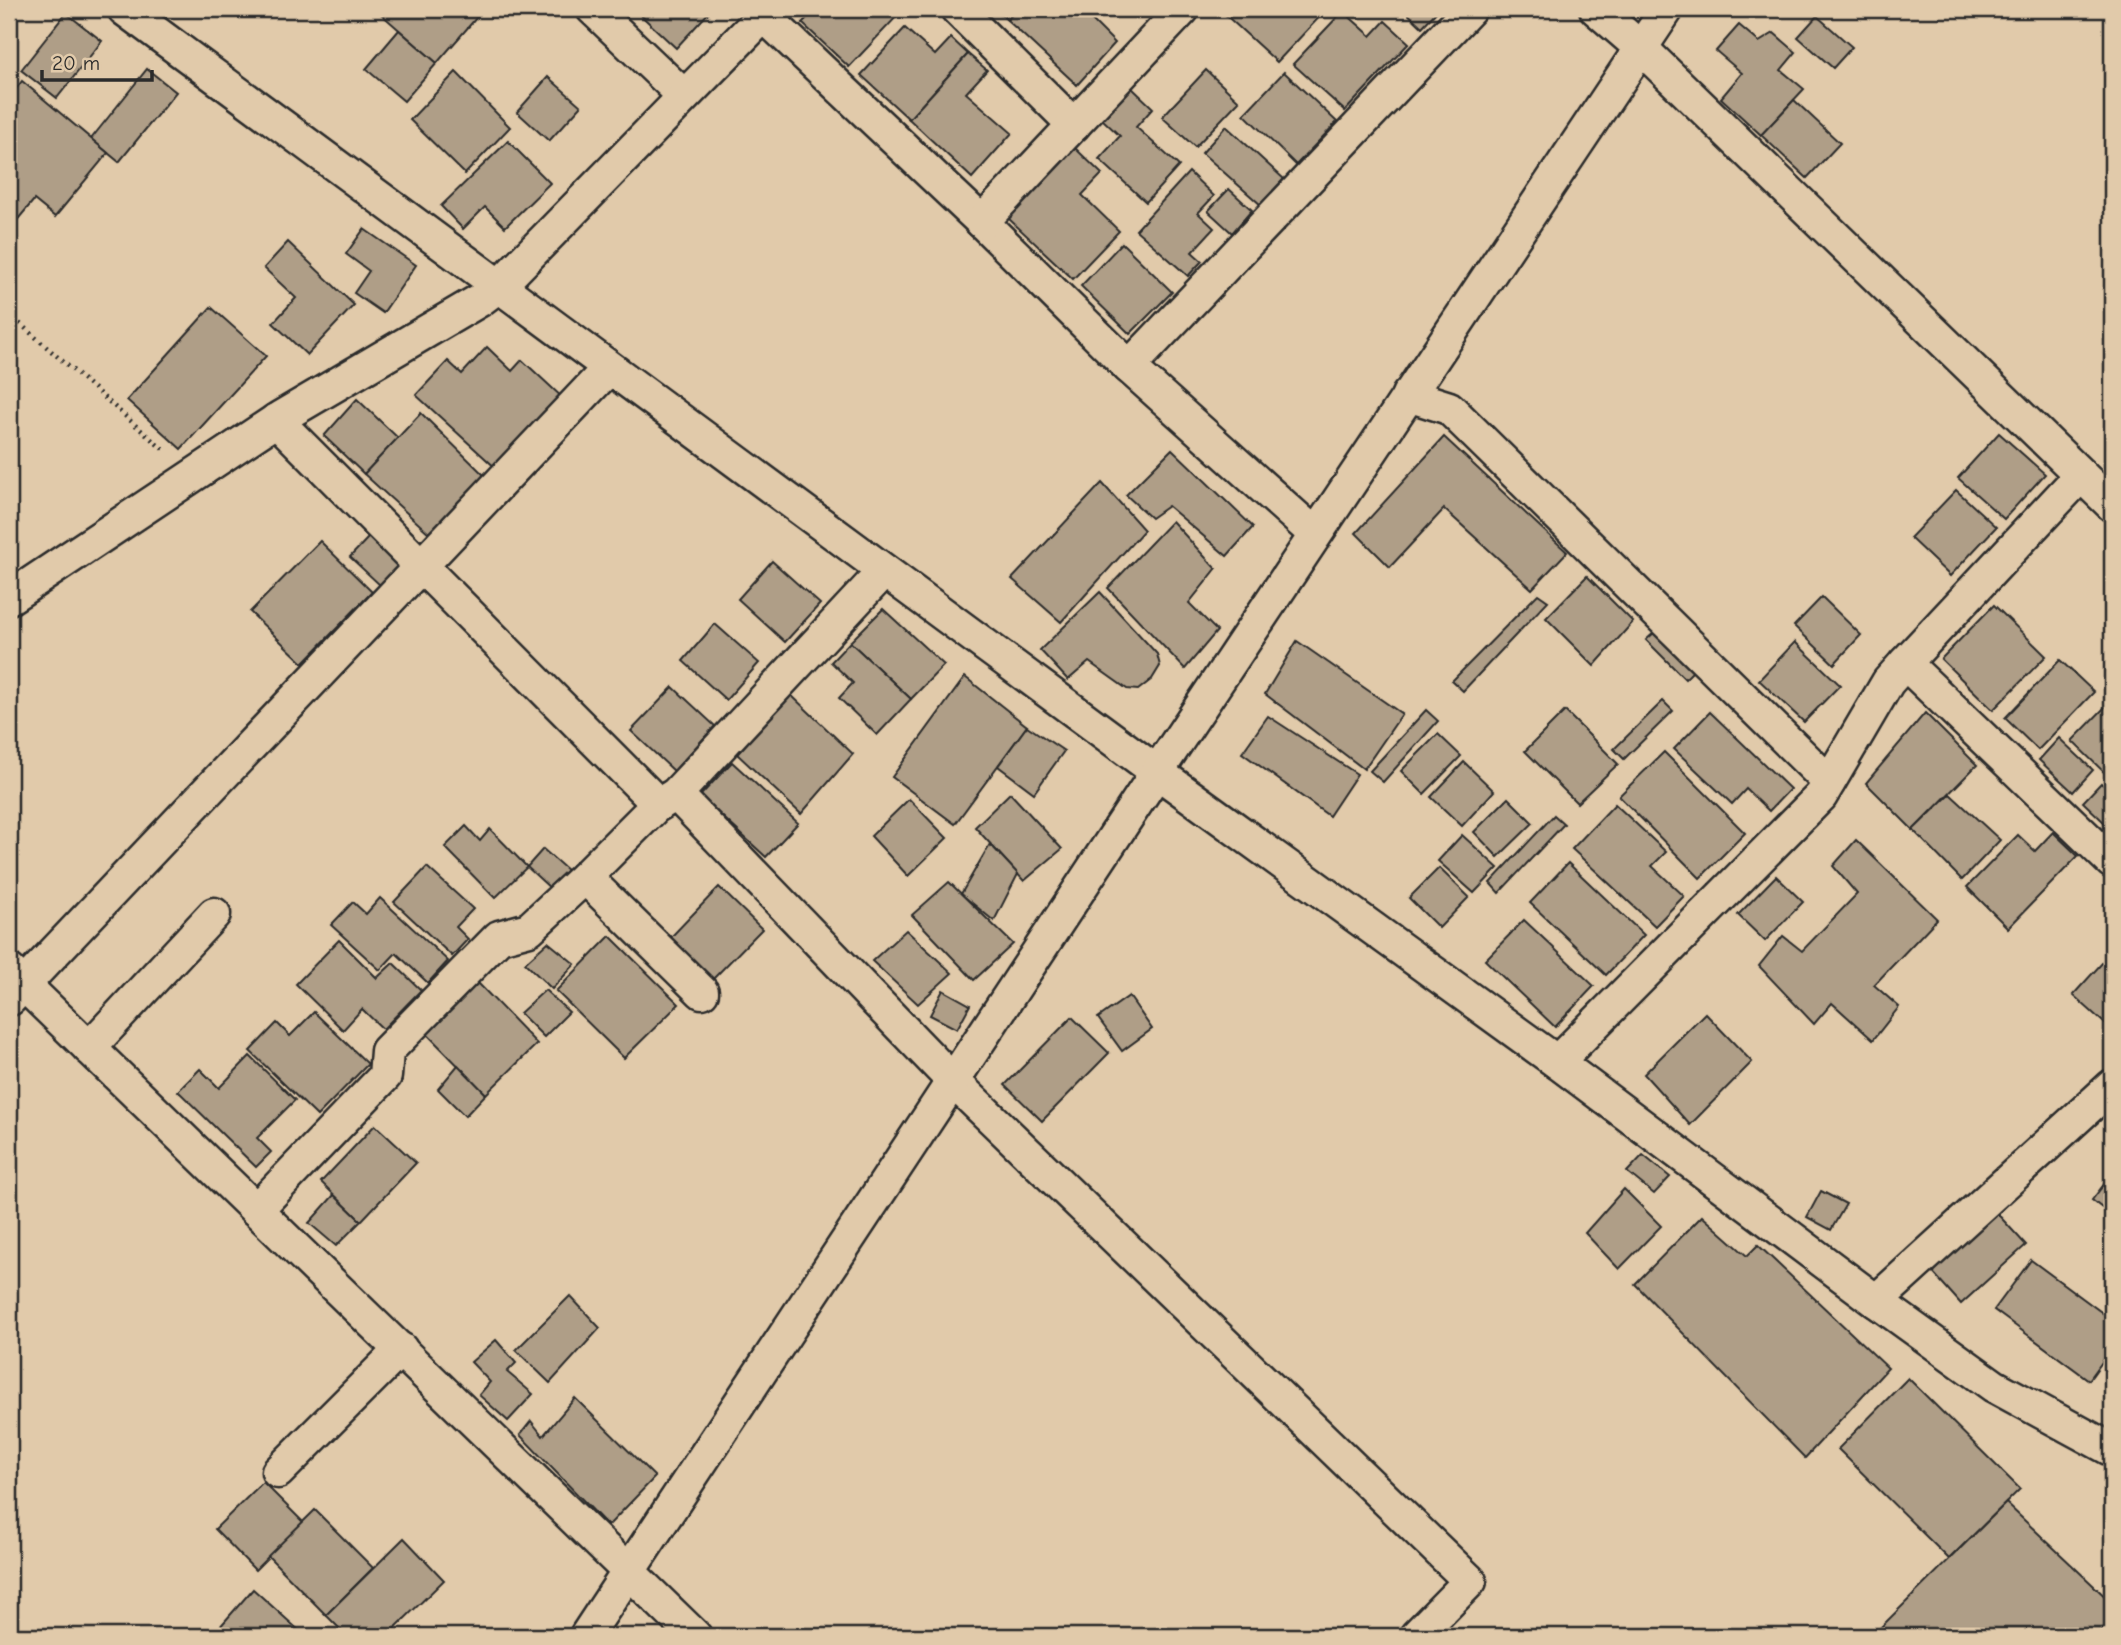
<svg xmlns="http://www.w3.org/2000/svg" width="2121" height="1645" font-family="'Comic Neue',sans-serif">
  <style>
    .building { fill: #af9e87; stroke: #2b2b2b; stroke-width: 2 }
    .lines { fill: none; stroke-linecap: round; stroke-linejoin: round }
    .minor-casing { stroke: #2b2b2b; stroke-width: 37 }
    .path { stroke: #2b2b2b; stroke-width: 4.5; stroke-dasharray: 2 5; stroke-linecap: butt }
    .minor { stroke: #e1caaa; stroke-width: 32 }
  </style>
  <rect width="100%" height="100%" fill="#e1caaa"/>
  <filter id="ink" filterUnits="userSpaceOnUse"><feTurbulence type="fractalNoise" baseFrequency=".0143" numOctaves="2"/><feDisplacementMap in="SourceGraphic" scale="14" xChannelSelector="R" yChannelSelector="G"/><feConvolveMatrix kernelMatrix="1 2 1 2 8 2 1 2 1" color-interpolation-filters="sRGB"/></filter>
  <g filter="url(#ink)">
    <g class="building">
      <path d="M385,9H484L437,63L381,14Z"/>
      <path d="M634,9H712L676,48Z"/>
      <path d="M816,9H897L901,12L849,67L802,23Z"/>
      <path d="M995,9H1017L1007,20Z"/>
      <path d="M1017,9H1081L1115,43L1077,85L1007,20Z"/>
      <path d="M1219,9H1324L1326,10L1277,62Z"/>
      <path d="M1403,9H1439L1422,27Z"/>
      <path d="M1343,11L1371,36L1385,21L1409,43L1345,111L1293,64Z"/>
      <path d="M66,13L102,41L57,98L21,70Z"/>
      <path d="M1817,16L1852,47L1833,68L1798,37Z"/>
      <path d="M1739,25L1759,42L1774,33L1796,52L1781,70L1804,89L1761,135L1721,98L1742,73L1716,51Z"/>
      <path d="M905,28L935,55L951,38L968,54L909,119L861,75Z"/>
      <path d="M399,30L437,63L404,101L366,69Z"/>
      <path d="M968,54L987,70L966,93L1012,133L972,178L909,119Z"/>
      <path d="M147,69L176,92L119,162L91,139Z"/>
      <path d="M1206,70L1239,101L1195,147L1162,117Z"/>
      <path d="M456,72L510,127L465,174L410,120Z"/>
      <path d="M1284,72L1337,122L1296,165L1244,114Z"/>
      <path d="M548,77L581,106L549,141L517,112Z"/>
      <path d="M22,81L108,153L55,217L34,200L9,230V98Z"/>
      <path d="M1131,87L1153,108L1136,127L1179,166L1146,202L1099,159L1120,136L1102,119Z"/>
      <path d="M1794,100L1840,143L1807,178L1761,135Z"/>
      <path d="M1226,126L1284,179L1261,205L1202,153Z"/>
      <path d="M508,141L550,183L505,227L485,207L463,229L441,206Z"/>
      <path d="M1075,148L1102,174L1082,195L1119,231L1073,279L1008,218Z"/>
      <path d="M1189,172L1214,196L1198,213L1214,228L1192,252L1202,261L1188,276L1136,230Z"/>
      <path d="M1229,189L1252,210L1232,233L1208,211Z"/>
      <path d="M364,229L416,265L383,313L354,293L369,271L346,254Z"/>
      <path d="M288,242L354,305L307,355L273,323L296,298L264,268Z"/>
      <path d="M1122,243L1172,292L1130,334L1081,286Z"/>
      <path d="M211,307L266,356L181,449L127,400Z"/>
      <path d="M487,347L512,371L522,360L564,399L498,470L416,395L448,361L462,374Z"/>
      <path d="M357,399L398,438L364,474L324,436Z"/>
      <path d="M421,413L490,481L431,535L364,474Z"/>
      <path d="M1999,433L2045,474L2004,519L1958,478Z"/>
      <path d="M1444,437L1567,552L1532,589L1444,509L1390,567L1356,533Z"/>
      <path d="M1172,449L1253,527L1227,556L1168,506L1151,518L1126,495Z"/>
      <path d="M1102,483L1144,530L1061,622L1012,579Z"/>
      <path d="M1956,490L1996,527L1950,576L1910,538Z"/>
      <path d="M1172,521L1216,569L1189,603L1217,631L1185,669L1108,588Z"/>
      <path d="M369,537L404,567L382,587L350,557Z"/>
      <path d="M320,541L372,592L303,663L250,612Z"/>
      <path d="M772,561L820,604L785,642L738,599Z"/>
      <path d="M1587,576L1633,622L1594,666L1546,618Z"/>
      <path d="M1100,592L1157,654L1160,666L1152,679L1138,690L1127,689L1089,662L1068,680L1040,650Z"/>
      <path d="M1538,594L1548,601L1463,691L1452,681Z"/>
      <path d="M1822,597L1861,635L1834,664L1794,626Z"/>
      <path d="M1994,605L2046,656L1993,710L1941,659Z"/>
      <path d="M883,609L944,665L911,699L850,642Z"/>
      <path d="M715,624L759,663L726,700L683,661Z"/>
      <path d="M1656,631L1694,670L1685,679L1646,640Z"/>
      <path d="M1297,641L1402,714L1364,769L1265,694Z"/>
      <path d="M850,642L911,699L877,735L839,698L853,683L831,662Z"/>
      <path d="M1795,642L1840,685L1804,722L1759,680Z"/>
      <path d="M2060,660L2094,692L2038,750L2005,718Z"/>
      <path d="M965,677L1027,726L955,824L892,777Z"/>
      <path d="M673,687L715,726L674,771L631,731Z"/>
      <path d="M790,694L853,754L801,814L737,754Z"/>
      <path d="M2112,700V780L2072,741Z"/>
      <path d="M1663,701L1673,711L1624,759L1614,749Z"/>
      <path d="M1426,710L1438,721L1383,782L1370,771Z"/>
      <path d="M1565,711L1618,764L1577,803L1525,751Z"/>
      <path d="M1710,712L1790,789L1769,811L1746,789L1732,804L1674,749Z"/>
      <path d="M1925,713L1977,765L1913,830L1866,783Z"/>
      <path d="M1268,716L1357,774L1329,816L1242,753Z"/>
      <path d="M1027,726L1064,751L1034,793L998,766Z"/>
      <path d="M1438,734L1461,756L1424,794L1401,771Z"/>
      <path d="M2059,738L2093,770L2073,792L2039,760Z"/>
      <path d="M1664,752L1745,833L1700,878L1619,796Z"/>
      <path d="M732,762L798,823L766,857L700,796Z"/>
      <path d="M1464,762L1494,791L1462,826L1431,797Z"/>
      <path d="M2101,783L2112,793V819L2107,825L2083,802Z"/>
      <path d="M1010,793L1062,849L1024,881L975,827Z"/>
      <path d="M1950,794L2000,840L1962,880L1913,830Z"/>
      <path d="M1508,798L1533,823L1498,857L1474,832Z"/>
      <path d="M909,799L947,838L908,876L871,836Z"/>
      <path d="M1615,804L1666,852L1652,866L1684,896L1655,926L1572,849Z"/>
      <path d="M1554,815L1564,824L1499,893L1490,883Z"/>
      <path d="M466,826L480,841L490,829L527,867L495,898L445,847Z"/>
      <path d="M2053,832L2078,856L2008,928L1967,887L2018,835L2035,851Z"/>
      <path d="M1462,835L1498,868L1474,893L1438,861Z"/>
      <path d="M1856,840L1937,919L1874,985L1899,1007L1873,1040L1832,1003L1814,1024L1759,966L1783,936L1802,951L1857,894L1833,866Z"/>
      <path d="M990,844L1018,874L994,921L961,894Z"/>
      <path d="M543,849L567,870L551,889L527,867Z"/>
      <path d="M1568,863L1644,935L1606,975L1530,903Z"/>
      <path d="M427,867L473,909L456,927L468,939L452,956L394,902Z"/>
      <path d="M1439,868L1469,897L1439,928L1409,898Z"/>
      <path d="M1776,876L1803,902L1765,941L1738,915Z"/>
      <path d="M949,882L1013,944L974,980L912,915Z"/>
      <path d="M719,887L762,929L711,981L670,938Z"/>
      <path d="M380,898L448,961L428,983L396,953L380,970L331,925L353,902L366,914Z"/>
      <path d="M1524,920L1594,986L1555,1027L1485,960Z"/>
      <path d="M906,930L952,973L918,1004L872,961Z"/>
      <path d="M610,936L679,1004L624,1058L556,991Z"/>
      <path d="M339,940L377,978L393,963L421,990L383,1029L362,1009L343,1030L296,984Z"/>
      <path d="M548,942L575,964L552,989L525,963Z"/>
      <path d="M2112,952V1030L2073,995Z"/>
      <path d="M478,983L537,1044L486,1094L426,1033Z"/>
      <path d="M545,990L569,1012L544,1037L520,1013Z"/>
      <path d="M943,990L970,1005L957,1029L930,1015Z"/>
      <path d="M1129,996L1152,1029L1122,1051L1098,1018Z"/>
      <path d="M314,1012L368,1064L317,1116L250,1051L277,1023L290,1036Z"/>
      <path d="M1705,1013L1752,1062L1690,1125L1644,1074Z"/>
      <path d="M1072,1017L1109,1053L1042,1121L1005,1085Z"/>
      <path d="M250,1056L295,1100L257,1138L271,1152L256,1167L178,1091L200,1069L219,1088Z"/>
      <path d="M458,1065L486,1094L465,1116L438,1089Z"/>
      <path d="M375,1125L416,1163L361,1221L321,1182Z"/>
      <path d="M1643,1155L1670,1177L1654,1194L1627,1172Z"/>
      <path d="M2112,1174V1216L2092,1200Z"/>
      <path d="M1624,1189L1661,1226L1619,1269L1585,1233Z"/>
      <path d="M1821,1191L1846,1204L1831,1230L1807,1217Z"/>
      <path d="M334,1195L361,1221L336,1246L309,1223Z"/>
      <path d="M1993,1209L2026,1245L1961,1304L1929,1268Z"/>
      <path d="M1702,1216L1747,1256L1758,1245L1888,1368L1805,1458L1635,1284Z"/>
      <path d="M2031,1260L2112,1320V1348L2089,1380L1994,1310Z"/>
      <path d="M570,1296L600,1328L550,1383L516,1350Z"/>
      <path d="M496,1340L516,1363L507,1372L533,1394L508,1421L479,1395L490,1382L471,1362Z"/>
      <path d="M1908,1378L2020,1489L1949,1559L1838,1449Z"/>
      <path d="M575,1398L655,1477L608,1526L520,1435L531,1421L543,1436Z"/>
      <path d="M263,1482L303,1522L255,1570L215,1529Z"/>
      <path d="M2006,1503L2112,1603V1619L2096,1636H1888L1880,1628Z"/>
      <path d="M315,1510L373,1568L326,1615L268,1556Z"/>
      <path d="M404,1538L444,1580L387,1636H347L326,1615Z"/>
      <path d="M253,1589L303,1634L301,1636H226L218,1629Z"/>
    </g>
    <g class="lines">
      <defs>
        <g id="minor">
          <path d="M124,9L1157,772L1557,1062L1876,1301L1994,1386L2112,1450"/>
          <path d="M593,9L684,96"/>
          <path d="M757,9L982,222L1129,367"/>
          <path d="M957,9L1074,125"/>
          <path d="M1596,9L1641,48L2112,505"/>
          <path d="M982,222L1183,9"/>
          <path d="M1408,395L1449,408L1829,782"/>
          <path d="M276,420L658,804"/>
          <path d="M2081,475L1905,663L2112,862"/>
          <path d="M1315,534L1129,367L1470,9"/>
          <path d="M9,598L281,417L480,300L500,285L770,9"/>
          <path d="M676,794L953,1081L1470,1581L1416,1636"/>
          <path d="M9,970L695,1636"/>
          <path d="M702,992L585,877L655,807L676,794L884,571"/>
          <path d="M10,999L609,368"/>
          <path d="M89,1048L214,914"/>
          <path d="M1557,1062L1821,796L1888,682L1905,663"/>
          <path d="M256,1210L385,1076L387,1051L499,937L529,929L585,877"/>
          <path d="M1876,1301L2112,1086"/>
          <path d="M278,1472L401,1349"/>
          <path d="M586,1636L1157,772L1667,9"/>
        </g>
      </defs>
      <use href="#minor" class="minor-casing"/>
      <path class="path" d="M9,314L166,452"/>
      <use href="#minor" class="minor"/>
    </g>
  </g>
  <rect width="2121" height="1645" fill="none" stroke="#e1caaa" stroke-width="35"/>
  <rect x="18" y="18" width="2086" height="1610" fill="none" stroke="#2b2b2b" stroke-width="2.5" filter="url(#ink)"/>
  <path d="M42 70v10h110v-10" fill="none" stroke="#2b2b2b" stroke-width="3.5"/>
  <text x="52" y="70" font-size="21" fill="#2b2b2b" stroke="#e1caaa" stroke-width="5" paint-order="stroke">20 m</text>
</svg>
